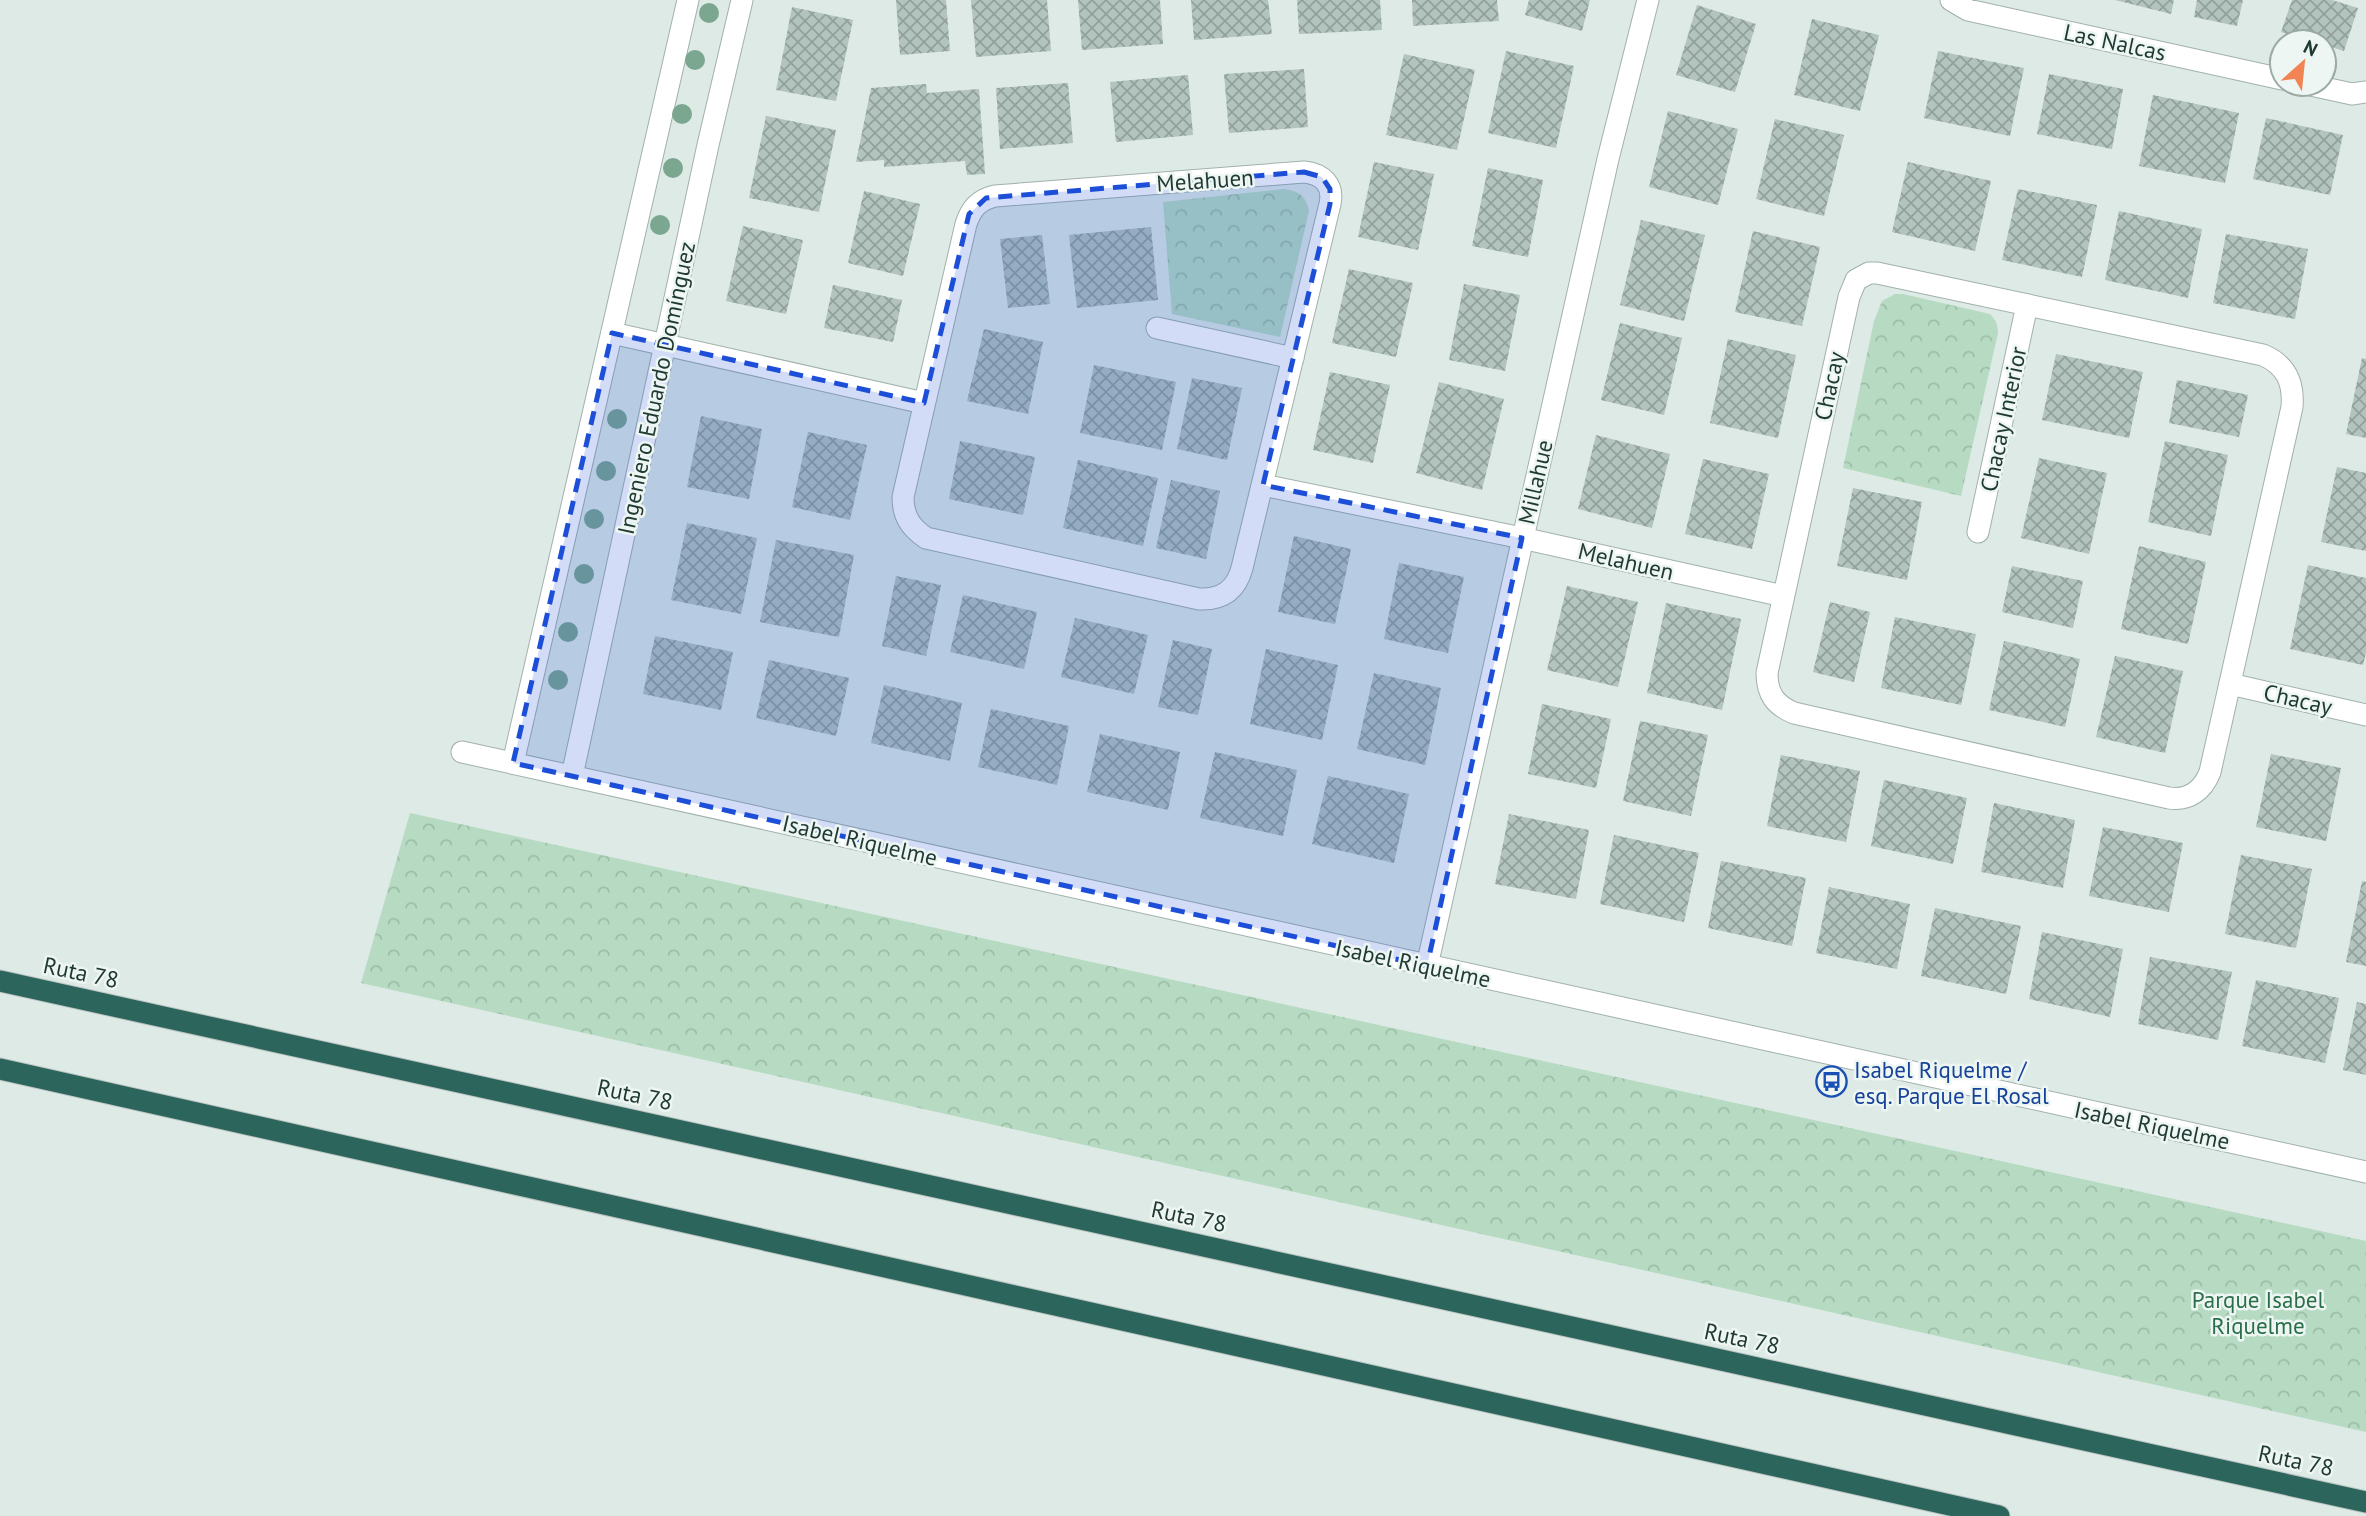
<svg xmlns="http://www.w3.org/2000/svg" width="2366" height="1516" font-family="'PT Sans',sans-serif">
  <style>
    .park { fill: url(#park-crowns) }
    .building { fill: url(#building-cross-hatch) }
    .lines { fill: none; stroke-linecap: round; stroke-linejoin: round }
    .street-casing { stroke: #a1b1ac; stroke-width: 23 }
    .highway-casing { stroke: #bcc4c2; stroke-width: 23 }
    .street { stroke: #fff; stroke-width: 21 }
    .highway { stroke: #2b655c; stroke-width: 21 }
    .tree { fill: #7ba68f }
    .marked { fill: #1d4ed8; fill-opacity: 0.2; stroke: #1d4ed8; stroke-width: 5; stroke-dasharray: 14 9; stroke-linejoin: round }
    .labels { text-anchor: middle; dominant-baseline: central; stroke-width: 5; stroke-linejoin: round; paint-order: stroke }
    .street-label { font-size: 23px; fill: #1f3933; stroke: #eef6f3 }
    .transit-label { font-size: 23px; fill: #164399; stroke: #eef6f3; text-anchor: start }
    .park-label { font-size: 23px; fill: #2a6f49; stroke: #eef6f3 }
  </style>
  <defs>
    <pattern id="park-crowns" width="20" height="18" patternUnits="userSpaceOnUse" patternTransform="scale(1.75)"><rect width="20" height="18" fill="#b6dbc2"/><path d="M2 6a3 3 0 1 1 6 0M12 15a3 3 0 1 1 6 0" fill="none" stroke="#9cbda7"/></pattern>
    <pattern id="building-cross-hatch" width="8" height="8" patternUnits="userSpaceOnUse" patternTransform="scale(1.75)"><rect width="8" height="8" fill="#b3c4be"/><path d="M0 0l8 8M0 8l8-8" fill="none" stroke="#91a09b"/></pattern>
  </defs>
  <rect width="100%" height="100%" fill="#deeae5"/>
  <g class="park">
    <path d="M1284,189C1299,191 1306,196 1309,211L1280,337L1172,314L1163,202Z"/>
    <path d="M1895,294H1903L1990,314C1996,320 1998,325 1998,333L1961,496L1843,468L1874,321L1882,301Z"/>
    <path d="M410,813L2366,1241V1432L361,983Z"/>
  </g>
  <g class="building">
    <path d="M896,0H946L950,51L900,55Z"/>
    <path d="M971,0H1047L1051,51L976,57Z"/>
    <path d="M1078,0H1160L1163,44L1082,50Z"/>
    <path d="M1191,0H1268L1272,34L1194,40Z"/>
    <path d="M1297,0H1380L1382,30L1299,34Z"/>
    <path d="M1412,0H1497L1499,21L1413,26Z"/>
    <path d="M1529,0H1590L1582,31L1525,15Z"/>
    <path d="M2115,0H2174L2171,14Z"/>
    <path d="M2197,0H2243L2237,26L2194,17Z"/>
    <path d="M2292,0H2332L2358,8L2344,51L2324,45V42H2313L2281,32Z"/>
    <path d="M1697,5L1756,24L1735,92L1676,75Z"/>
    <path d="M792,7L853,20L836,101L776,90Z"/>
    <path d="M1812,19L1879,35L1860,111L1794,95Z"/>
    <path d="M1506,51L1574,66L1556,148L1488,133Z"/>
    <path d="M1938,51L2024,68L2010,136L1924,118Z"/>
    <path d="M1404,54L1475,70L1457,150L1386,135Z"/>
    <path d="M1304,69L1308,127L1229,133L1224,74Z"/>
    <path d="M2049,74L2123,89L2112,149L2037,134Z"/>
    <path d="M1188,75L1193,135L1116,142L1110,82Z"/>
    <path d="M1068,83L1073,143L1000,149L996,88Z"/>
    <path d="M926,84L927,93L979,89L985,174L967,175L965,161L884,167V160L856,162L871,88Z"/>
    <path d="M2153,95L2239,113L2225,183L2139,166Z"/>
    <path d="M1668,111L1738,129L1718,205L1649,187Z"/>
    <path d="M766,116L836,130L819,212L749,198Z"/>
    <path d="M2266,118L2343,135L2330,195L2253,179Z"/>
    <path d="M1775,119L1844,135L1824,216L1756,199Z"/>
    <path d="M1374,162L1434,174L1418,250L1358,237Z"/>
    <path d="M1908,162L1991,181L1975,251L1892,232Z"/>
    <path d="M1488,168L1543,180L1528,257L1472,246Z"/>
    <path d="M2018,189L2097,205L2082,277L2002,260Z"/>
    <path d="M864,191L920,204L903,276L848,263Z"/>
    <path d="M2119,211L2202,229L2188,298L2105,280Z"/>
    <path d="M1641,220L1705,235L1684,321L1620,305Z"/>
    <path d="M743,226L803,240L786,314L726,301Z"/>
    <path d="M1151,227L1158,300L1077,308L1069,235Z"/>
    <path d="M1753,231L1820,247L1802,326L1735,312Z"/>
    <path d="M2226,234L2308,249L2295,319L2213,303Z"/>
    <path d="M1042,235L1050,304L1008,308L1000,239Z"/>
    <path d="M1349,269L1413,283L1396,357L1332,343Z"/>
    <path d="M1464,284L1520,295L1505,371L1449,360Z"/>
    <path d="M833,285L902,300L893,342L824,328Z"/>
    <path d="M1620,323L1682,338L1664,415L1601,400Z"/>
    <path d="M984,329L1043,342L1028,414L967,401Z"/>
    <path d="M1728,339L1796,355L1778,438L1710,423Z"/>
    <path d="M2056,354L2143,372L2129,438L2042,420Z"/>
    <path d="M2362,358L2366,359V438L2346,434Z"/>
    <path d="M1094,365L1176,382L1162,450L1080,433Z"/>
    <path d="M1330,372L1390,385L1373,463L1313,450Z"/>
    <path d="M1192,378L1242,388L1227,460L1177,449Z"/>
    <path d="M2177,380L2248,395L2239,437L2169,423Z"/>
    <path d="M1439,382L1504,399L1482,490L1416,473Z"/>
    <path d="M701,416L762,429L749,499L687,487Z"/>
    <path d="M808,432L867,445L850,520L792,507Z"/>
    <path d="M1596,435L1670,454L1652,528L1578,509Z"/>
    <path d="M960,441L1035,457L1023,515L949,499Z"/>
    <path d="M2165,441L2228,455L2211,536L2148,522Z"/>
    <path d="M2039,458L2107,473L2089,554L2021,538Z"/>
    <path d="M1703,459L1769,474L1752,549L1685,534Z"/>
    <path d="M1078,460L1158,478L1143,546L1063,528Z"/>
    <path d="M2337,467L2366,473V551L2321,542Z"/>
    <path d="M1171,480L1220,491L1206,559L1156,548Z"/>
    <path d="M1853,488L1922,502L1907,580L1837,566Z"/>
    <path d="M687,523L757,538L741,614L671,600Z"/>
    <path d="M1294,536L1351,549L1335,624L1278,612Z"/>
    <path d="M776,540L854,555L839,637L760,622Z"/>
    <path d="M2139,546L2206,562L2188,644L2121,629Z"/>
    <path d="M1399,563L1464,577L1448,653L1384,639Z"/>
    <path d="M2308,565L2366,578V653L2363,665L2290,649Z"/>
    <path d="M2012,566L2083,581L2073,628L2002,612Z"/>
    <path d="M896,576L941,585L926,656L882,646Z"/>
    <path d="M1567,586L1638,602L1618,687L1547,670Z"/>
    <path d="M963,595L1037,612L1024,669L950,652Z"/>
    <path d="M1830,602L1870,612L1854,682L1813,672Z"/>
    <path d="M1666,603L1741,619L1722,710L1647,693Z"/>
    <path d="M1895,617L1976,634L1961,705L1881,688Z"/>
    <path d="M1075,618L1148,635L1134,694L1061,677Z"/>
    <path d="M655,636L733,652L721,710L643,694Z"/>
    <path d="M1173,640L1212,649L1198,715L1158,707Z"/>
    <path d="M2004,641L2080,659L2065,727L1989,710Z"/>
    <path d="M1266,649L1338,665L1322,740L1250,724Z"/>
    <path d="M2115,656L2183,671L2165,753L2096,737Z"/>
    <path d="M769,660L849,678L836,736L756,718Z"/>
    <path d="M1374,673L1441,688L1425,765L1357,749Z"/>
    <path d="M884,685L962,703L950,761L871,743Z"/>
    <path d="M1542,704L1611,719L1596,788L1528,774Z"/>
    <path d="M991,709L1069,726L1057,785L978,767Z"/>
    <path d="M1640,721L1708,735L1691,816L1623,801Z"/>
    <path d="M1100,734L1180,752L1168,810L1087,792Z"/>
    <path d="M1215,752L1297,770L1283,836L1200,818Z"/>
    <path d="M2271,754L2341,768L2326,841L2256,827Z"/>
    <path d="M1781,755L1860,771L1846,842L1767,826Z"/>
    <path d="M1328,776L1409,794L1394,863L1312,844Z"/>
    <path d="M1884,780L1967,798L1953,864L1871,846Z"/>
    <path d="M1994,803L2075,820L2063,888L1981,872Z"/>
    <path d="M1509,814L1589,830L1576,899L1495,884Z"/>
    <path d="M2103,827L2183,843L2169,912L2089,896Z"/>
    <path d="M1614,835L1699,853L1684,922L1600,904Z"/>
    <path d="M2241,855L2312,869L2296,948L2225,934Z"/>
    <path d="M1721,861L1806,878L1792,946L1708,928Z"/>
    <path d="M2362,881L2366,882V966L2346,962Z"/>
    <path d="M1829,887L1910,904L1897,969L1816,953Z"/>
    <path d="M1935,908L2021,926L2006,994L1921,976Z"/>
    <path d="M2042,932L2123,949L2110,1017L2029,999Z"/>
    <path d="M2150,957L2232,972L2218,1040L2138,1024Z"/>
    <path d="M2256,980L2339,998L2325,1063L2242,1046Z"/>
    <path d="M2357,1002L2366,1004V1075L2343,1070Z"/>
  </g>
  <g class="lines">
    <defs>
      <g id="street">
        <path d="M1951,0L1968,10L2282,79"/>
        <path d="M2306,84L2352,94L2366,92"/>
        <path d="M1304,172C1323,174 1334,185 1330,204L1242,568C1236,590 1222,600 1199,599L926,538C910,527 903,516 903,497L966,224C971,209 978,200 995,196Z"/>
        <path d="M1869,273H1877L2263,355C2286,365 2294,382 2292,407L2210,772C2203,790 2189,801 2169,798L1794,713C1775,705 1767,694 1767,673L1849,297L1856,280Z"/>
        <path d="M1157,328L1293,358"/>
        <path d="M612,333L924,403"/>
        <path d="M1263,485L1522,538L1783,596"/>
        <path d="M1978,532L2027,305"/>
        <path d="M2230,684L2366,715"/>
        <path d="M462,752L2366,1172"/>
        <path d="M513,763L688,0"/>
        <path d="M572,776L708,145L742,0"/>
        <path d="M1427,966L1608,159L1648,0"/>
      </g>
      <g id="highway">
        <path d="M0,981L2366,1502"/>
        <path d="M0,1069L1999,1516"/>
      </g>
    </defs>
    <use href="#street" class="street-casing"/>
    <use href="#highway" class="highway-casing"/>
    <use href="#street" class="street"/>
    <use href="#highway" class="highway"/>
  </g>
  <g class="tree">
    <circle cx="709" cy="13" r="10"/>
    <circle cx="695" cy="60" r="10"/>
    <circle cx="682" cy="114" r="10"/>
    <circle cx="673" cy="168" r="10"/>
    <circle cx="660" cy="225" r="10"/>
    <circle cx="617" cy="419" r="10"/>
    <circle cx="606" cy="471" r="10"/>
    <circle cx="594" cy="519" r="10"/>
    <circle cx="584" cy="574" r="10"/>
    <circle cx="568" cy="632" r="10"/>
    <circle cx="558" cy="680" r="10"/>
  </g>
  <path class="marked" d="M1304,172L1322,177L1330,189V204L1263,485L1522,538L1427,966L513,763L612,333L924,403L969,214L986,198Z"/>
  <defs>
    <symbol id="bus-ring" viewBox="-11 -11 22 22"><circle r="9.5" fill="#eef6f3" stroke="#1a4fb4" stroke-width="1.5"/><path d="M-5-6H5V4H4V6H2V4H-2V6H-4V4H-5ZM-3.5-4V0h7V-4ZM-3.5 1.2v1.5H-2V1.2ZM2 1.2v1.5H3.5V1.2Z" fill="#1a4fb4"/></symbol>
  </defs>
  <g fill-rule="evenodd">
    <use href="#bus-ring" x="1814" y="1064" width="35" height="35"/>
  </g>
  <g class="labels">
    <g class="street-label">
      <text transform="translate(2115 42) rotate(12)">Las Nalcas</text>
      <text transform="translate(1205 180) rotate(-4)">Melahuen</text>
      <text transform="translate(1829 386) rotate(-78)">Chacay</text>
      <text transform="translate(656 388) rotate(-78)">Ingeniero Eduardo Domínguez</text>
      <text transform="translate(2003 419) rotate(-78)">Chacay Interior</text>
      <text transform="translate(1535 482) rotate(-77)">Millahue</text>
      <text transform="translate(1626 561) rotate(13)">Melahuen</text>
      <text transform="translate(2298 699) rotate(13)">Chacay</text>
      <text transform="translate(860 840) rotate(13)">Isabel Riquelme</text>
      <text transform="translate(1413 963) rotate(12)">Isabel Riquelme</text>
      <text transform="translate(81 972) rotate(12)">Ruta 78</text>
      <text transform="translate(635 1094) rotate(12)">Ruta 78</text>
      <text transform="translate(2152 1125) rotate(12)">Isabel Riquelme</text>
      <text transform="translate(1189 1216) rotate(12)">Ruta 78</text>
      <text transform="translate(1742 1338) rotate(12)">Ruta 78</text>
      <text transform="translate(2296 1460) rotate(12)">Ruta 78</text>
    </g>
    <g class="transit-label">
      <text x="1854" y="1069">Isabel Riquelme /<tspan x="1854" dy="26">esq. Parque El Rosal</tspan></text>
    </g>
    <g class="park-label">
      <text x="2258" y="1299">Parque Isabel<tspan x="2258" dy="26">Riquelme</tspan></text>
    </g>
  </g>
  <g transform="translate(2303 63) rotate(27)"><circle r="33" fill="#eef6f3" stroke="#9baaa6" stroke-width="2"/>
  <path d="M0-5L12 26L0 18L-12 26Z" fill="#f28454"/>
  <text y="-10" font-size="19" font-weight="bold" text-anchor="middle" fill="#1f3933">N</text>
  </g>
</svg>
